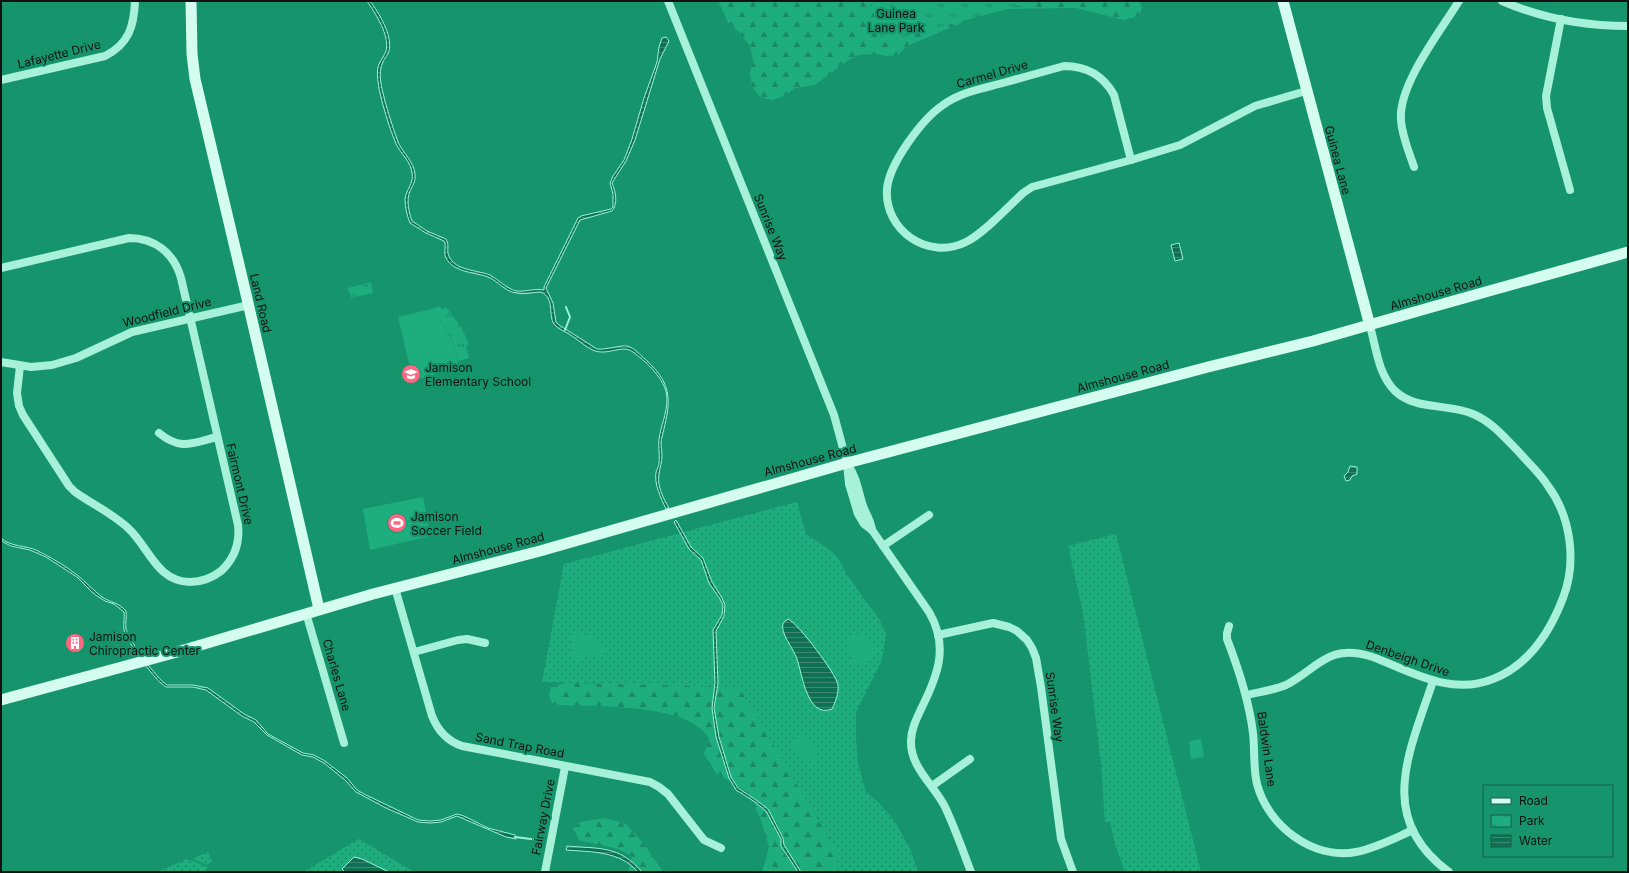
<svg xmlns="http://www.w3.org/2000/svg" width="1629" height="873" font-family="Inter,sans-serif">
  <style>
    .grass { fill: url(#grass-dots) }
    .forest { fill: url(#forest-firs) }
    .park { fill: url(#park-tufts) }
    .pitch { fill: #1eae7e }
    .water { fill: url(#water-rules); stroke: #98f4d4 }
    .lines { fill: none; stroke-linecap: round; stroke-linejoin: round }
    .stream { stroke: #98f4d4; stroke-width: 2 }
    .street { stroke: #a6f1d8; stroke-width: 8 }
    .secondary { stroke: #d4fcef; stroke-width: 11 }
    .labels { text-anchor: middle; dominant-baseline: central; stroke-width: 4; stroke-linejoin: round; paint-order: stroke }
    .park-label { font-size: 12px; fill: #111; stroke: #16946c }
    .street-label { font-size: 12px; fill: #111; stroke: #16946c }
    .poi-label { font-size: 12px; fill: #111; stroke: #16946c; text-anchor: start }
  </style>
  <defs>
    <pattern id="grass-dots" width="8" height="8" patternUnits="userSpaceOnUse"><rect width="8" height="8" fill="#1eae7e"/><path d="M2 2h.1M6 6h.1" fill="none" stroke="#198c66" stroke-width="1.8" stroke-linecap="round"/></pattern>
    <pattern id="forest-firs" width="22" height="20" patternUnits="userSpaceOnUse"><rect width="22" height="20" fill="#1eae7e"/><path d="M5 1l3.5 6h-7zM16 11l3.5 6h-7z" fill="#198c66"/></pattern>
    <pattern id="park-tufts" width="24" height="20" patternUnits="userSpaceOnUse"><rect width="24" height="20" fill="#1eae7e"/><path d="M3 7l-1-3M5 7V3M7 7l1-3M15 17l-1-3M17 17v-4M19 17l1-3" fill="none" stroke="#198c66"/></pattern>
    <pattern id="water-rules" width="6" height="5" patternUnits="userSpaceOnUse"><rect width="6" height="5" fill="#0e7153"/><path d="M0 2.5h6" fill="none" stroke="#418671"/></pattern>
  </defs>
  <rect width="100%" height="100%" fill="#16946c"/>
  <g class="grass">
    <path d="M797,502L806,534L830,550L838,558L847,575L879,619L886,634L882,660L856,712V738L858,764L866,792L878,802L894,820L910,849L918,872H837L838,854L739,688L542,682L564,564Z"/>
    <path d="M1116,534L1201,872H1125L1116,847L1110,822H1105L1101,763L1083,612L1068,546Z"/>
    <path d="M359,839L414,872H389L362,859L343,869L345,872L305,871Z"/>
    <path d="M208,852L212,861L208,865L192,859Z"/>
    <path d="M187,859L189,861L191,860L207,867V872H157Z"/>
  </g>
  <g class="forest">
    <path d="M718,1H1139L1142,8L1139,16L1124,20L1076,8L1007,9L964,20L959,24L907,46L898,55L887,56L875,54L859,55L847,61L815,85L795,88L786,95L772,100L760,97L752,86L750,73L753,60L750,46L739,32L728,22Z"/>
    <path d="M565,683L739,687L838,854L837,872H762L769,847L761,820L749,793L716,773L704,754L709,739C691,703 596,707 560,705L552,703L549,696L551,687Z"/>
    <path d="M605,818L626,824L644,844L663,872H628L632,856C618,846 596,845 579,840L573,828L580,822Z"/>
  </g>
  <g class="park">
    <path d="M870,1H1035L882,43Z"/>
    <path d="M371,282L373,293L351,298L348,288Z"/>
    <path d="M440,306L442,310L446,307L461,327L469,344L466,346L469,358L458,361C454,341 446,325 432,309Z"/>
  </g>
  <g class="pitch">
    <path d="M894,1H928V10L893,12Z"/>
    <path d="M432,309C447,327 456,346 459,369L413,380L398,317Z"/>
    <path d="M423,497L431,536L370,550L363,509Z"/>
    <path d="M578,634C584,636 590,635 596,638C603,641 611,654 600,657C595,658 592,654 588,655C585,655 582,658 579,659C571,656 572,649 571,641L574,636Z"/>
    <path d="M860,634L872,641C879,654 871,666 856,665L853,662L848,643L852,636Z"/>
    <path d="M803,737L811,739L816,747L817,756L812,762H806L791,747L793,741Z"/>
    <path d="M1201,739L1204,757L1191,759L1189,741Z"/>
  </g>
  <g class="water">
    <path d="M367,1H370C379,13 393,36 389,51C388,55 384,59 383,62C379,70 380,80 382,89C386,107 392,125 398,142C403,153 414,162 415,174C416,181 413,185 410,191C406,201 409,212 412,221L427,231L446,239C450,246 446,250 449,256C455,271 478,270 490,275C499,280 506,288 516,291C526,292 535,288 544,290V287L578,218L581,216L611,209L613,207V194L610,183L613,176L624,160L632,139L644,98L657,62L659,47L662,38L666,37L669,41L660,59L635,140L626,161L612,183C616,192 618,204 612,211L580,220L546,288L553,303L556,322L559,325L597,349C606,350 621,345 627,346C635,348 640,355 646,360C675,386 670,404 662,437C660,444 662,449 662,456C662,462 660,467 659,474C657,486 663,498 669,508L666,509C661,498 654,485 656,472C657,469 659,466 659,463C660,455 658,447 659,439C661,424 670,407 666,391C661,375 645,361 633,352C621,343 605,359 589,348C582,344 576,338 569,334C564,331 558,329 554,324C548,316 555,298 541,292C533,292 525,295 517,293C505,292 498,281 488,277C475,272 454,273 446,258C443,253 447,246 444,241L426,233L410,223C407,216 405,207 405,199C406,190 414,183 412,173C411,162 401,154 396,144C389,127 383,107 379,89C378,81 376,71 379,64C381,60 384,56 386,51C390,35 375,13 367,1Z"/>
    <path d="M1179,243L1183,259L1175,261L1171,245Z"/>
    <path d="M1350,466L1357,467V474L1352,476L1350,480L1346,481L1344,476L1348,472Z"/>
    <path d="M676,520L691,547L703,558L712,582L722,598L725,605L724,616L716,631L718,683L714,708L719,737L731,777L738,788L756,800L768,809L783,838L784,845L801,872H798L781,846V839L766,811L755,802L736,790L729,778L716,737L712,708L715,683L713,630L722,615L723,605L720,599L709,583L701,560L689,549L674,522Z"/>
    <path d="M1,538C10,547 26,545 38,551C50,557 66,566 77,575C86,582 93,590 102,597C111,603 118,602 126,611C127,617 125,623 126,629C130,642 156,678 167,685H193L208,688L244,714L256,720L268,734L303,753L314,755L325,761L347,778L357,790L364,794L418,820L430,821L441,820L457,814L464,816L488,828L515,835L516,839L506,837L457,816L441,822L430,823L418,822L386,808L356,792L345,780L324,763L313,757L302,755L267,735L254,722L242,716L206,690L193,687H166C155,681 128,643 124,630C123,624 125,618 124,612L114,604L105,601L94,594L77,577L46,557L30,550L11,546L3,542Z"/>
    <path d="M788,619C798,623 837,675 838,685C839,693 835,703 832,709C807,719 802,673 797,659C793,647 780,634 783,623Z"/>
    <path d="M567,846C599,849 619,845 642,872H638C620,851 592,852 566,850Z"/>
    <path d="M354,857L362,859L389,872H345L342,869Z"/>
  </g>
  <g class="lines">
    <g class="stream">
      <path d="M565,330L570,317L566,307"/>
      <path d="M515,837L539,840"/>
    </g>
    <g class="street">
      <path d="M668,1L834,415L847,463L849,484L858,514L864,524L872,530L929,612C949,646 938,675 922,707C917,718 911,729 911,741C910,767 934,785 945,807C955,828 963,851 971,872"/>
      <path d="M1502,1C1541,18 1586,26 1628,26"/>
      <path d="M1561,19L1546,96L1547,108L1570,190"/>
      <path d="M1064,66C1087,66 1103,75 1114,95L1131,160L1032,187L1023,193C1008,207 983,234 966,242C928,261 884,230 887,189C889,164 922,119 943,105C959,93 980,89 999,84C1021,78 1042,72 1064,66Z"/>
      <path d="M1,80L105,56C129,44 134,26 135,1"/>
      <path d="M1131,160L1180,145L1255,106L1306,91"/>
      <path d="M1414,167C1409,152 1402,136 1401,120C1398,85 1440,32 1459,1"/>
      <path d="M1,268L129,238C155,238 174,253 181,278L238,525C240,543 235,558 221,571C212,578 201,582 190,582C156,581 149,547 128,528C113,514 92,504 75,492L69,486L23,415L19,406L17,393L20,366"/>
      <path d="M1,362L31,367L52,365L76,358L132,332L249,305"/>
      <path d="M159,433C181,451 192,443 217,437"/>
      <path d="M847,464C857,477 858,491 863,506C866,514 871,521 872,530"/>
      <path d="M883,546L929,515"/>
      <path d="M395,588L432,716C438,731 447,741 462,746L650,782L659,787L668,794L704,840L721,848"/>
      <path d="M306,613L344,743"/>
      <path d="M1229,626L1227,633V639C1239,670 1249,700 1253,733C1255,750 1253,768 1257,784C1268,826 1313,860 1356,852C1376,848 1395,838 1413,830"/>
      <path d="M938,635L993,623L1009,627L1017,631L1027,640L1032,648L1036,658L1041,687L1061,839L1073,872"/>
      <path d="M414,652L458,640L467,639L485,643"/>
      <path d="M1433,681C1410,751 1375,818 1449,872"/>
      <path d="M1247,695C1259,692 1274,690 1286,685C1320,667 1327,643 1373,657C1412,672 1451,696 1493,679C1529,665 1550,632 1563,598C1577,562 1571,517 1548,486C1540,473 1528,463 1518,451C1504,437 1492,422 1473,414C1448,403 1416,411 1395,391C1378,374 1376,347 1370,326"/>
      <path d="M932,786L970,759"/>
      <path d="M545,872L565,767"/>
    </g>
    <g class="secondary">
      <path d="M191,1L192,54L195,79L245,290L319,609"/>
      <path d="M1283,1L1370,326"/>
      <path d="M1,700L177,652L373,594L540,551L847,463L1208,367L1313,341L1432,307L1628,252"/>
    </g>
  </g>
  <defs>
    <symbol id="school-disc" viewBox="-11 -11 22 22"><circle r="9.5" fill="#ff6680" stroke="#16946c"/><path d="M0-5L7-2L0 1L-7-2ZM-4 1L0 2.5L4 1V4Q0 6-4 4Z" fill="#fff"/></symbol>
    <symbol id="stadium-disc" viewBox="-11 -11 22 22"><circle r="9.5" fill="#ff6680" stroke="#16946c"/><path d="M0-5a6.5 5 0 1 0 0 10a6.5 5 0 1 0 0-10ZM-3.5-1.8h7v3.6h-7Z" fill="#fff"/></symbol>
    <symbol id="building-disc" viewBox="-11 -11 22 22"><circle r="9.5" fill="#ff6680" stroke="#16946c"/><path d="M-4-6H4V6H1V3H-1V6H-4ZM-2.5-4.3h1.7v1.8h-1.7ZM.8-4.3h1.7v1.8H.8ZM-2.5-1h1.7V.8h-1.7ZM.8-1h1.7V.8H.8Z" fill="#fff"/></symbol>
  </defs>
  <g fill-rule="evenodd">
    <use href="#school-disc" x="400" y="363" width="22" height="22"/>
    <use href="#stadium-disc" x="386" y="512" width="22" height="22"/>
    <use href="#building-disc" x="64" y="632" width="22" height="22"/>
  </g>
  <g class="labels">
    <g class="park-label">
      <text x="896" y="13">Guinea<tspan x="896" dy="14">Lane Park</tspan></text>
    </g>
    <g class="street-label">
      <text transform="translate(59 54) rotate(-14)">Lafayette Drive</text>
      <text transform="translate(992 74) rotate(-16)">Carmel Drive</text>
      <text transform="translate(1338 160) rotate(75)">Guinea Lane</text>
      <text transform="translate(771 227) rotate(68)">Sunrise Way</text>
      <text transform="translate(1436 293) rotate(-16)">Almshouse Road</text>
      <text transform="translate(261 303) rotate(77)">Land Road</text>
      <text transform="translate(167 312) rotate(-14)">Woodfield Drive</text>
      <text transform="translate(1123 376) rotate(-15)">Almshouse Road</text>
      <text transform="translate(810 460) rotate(-15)">Almshouse Road</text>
      <text transform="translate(240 484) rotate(77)">Fairmont Drive</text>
      <text transform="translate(498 548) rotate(-15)">Almshouse Road</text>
      <text transform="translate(1408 658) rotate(19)">Denbeigh Drive</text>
      <text transform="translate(337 675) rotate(74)">Charles Lane</text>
      <text transform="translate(1055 707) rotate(82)">Sunrise Way</text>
      <text transform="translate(520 745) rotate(11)">Sand Trap Road</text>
      <text transform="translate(1267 749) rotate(82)">Baldwin Lane</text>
      <text transform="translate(543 817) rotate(-79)">Fairway Drive</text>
    </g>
    <g class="poi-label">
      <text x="425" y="367">Jamison<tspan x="425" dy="14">Elementary School</tspan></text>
      <text x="411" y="516">Jamison<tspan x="411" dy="14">Soccer Field</tspan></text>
      <text x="89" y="636">Jamison<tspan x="89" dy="14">Chiropractic Center</tspan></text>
    </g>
  </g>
  <rect width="1629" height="873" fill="none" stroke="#111111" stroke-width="4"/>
  <rect x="1483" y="785" width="130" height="72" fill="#16946c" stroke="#146048"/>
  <rect x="1491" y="798" width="20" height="6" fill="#d4fcef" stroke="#146048"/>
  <text x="1519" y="805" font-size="12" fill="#111111">Road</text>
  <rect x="1491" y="815" width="20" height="12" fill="url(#park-tufts)" stroke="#146048"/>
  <text x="1519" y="825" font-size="12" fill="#111111">Park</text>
  <rect x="1491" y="835" width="20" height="12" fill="url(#water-rules)" stroke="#146048"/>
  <text x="1519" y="845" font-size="12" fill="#111111">Water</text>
</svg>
